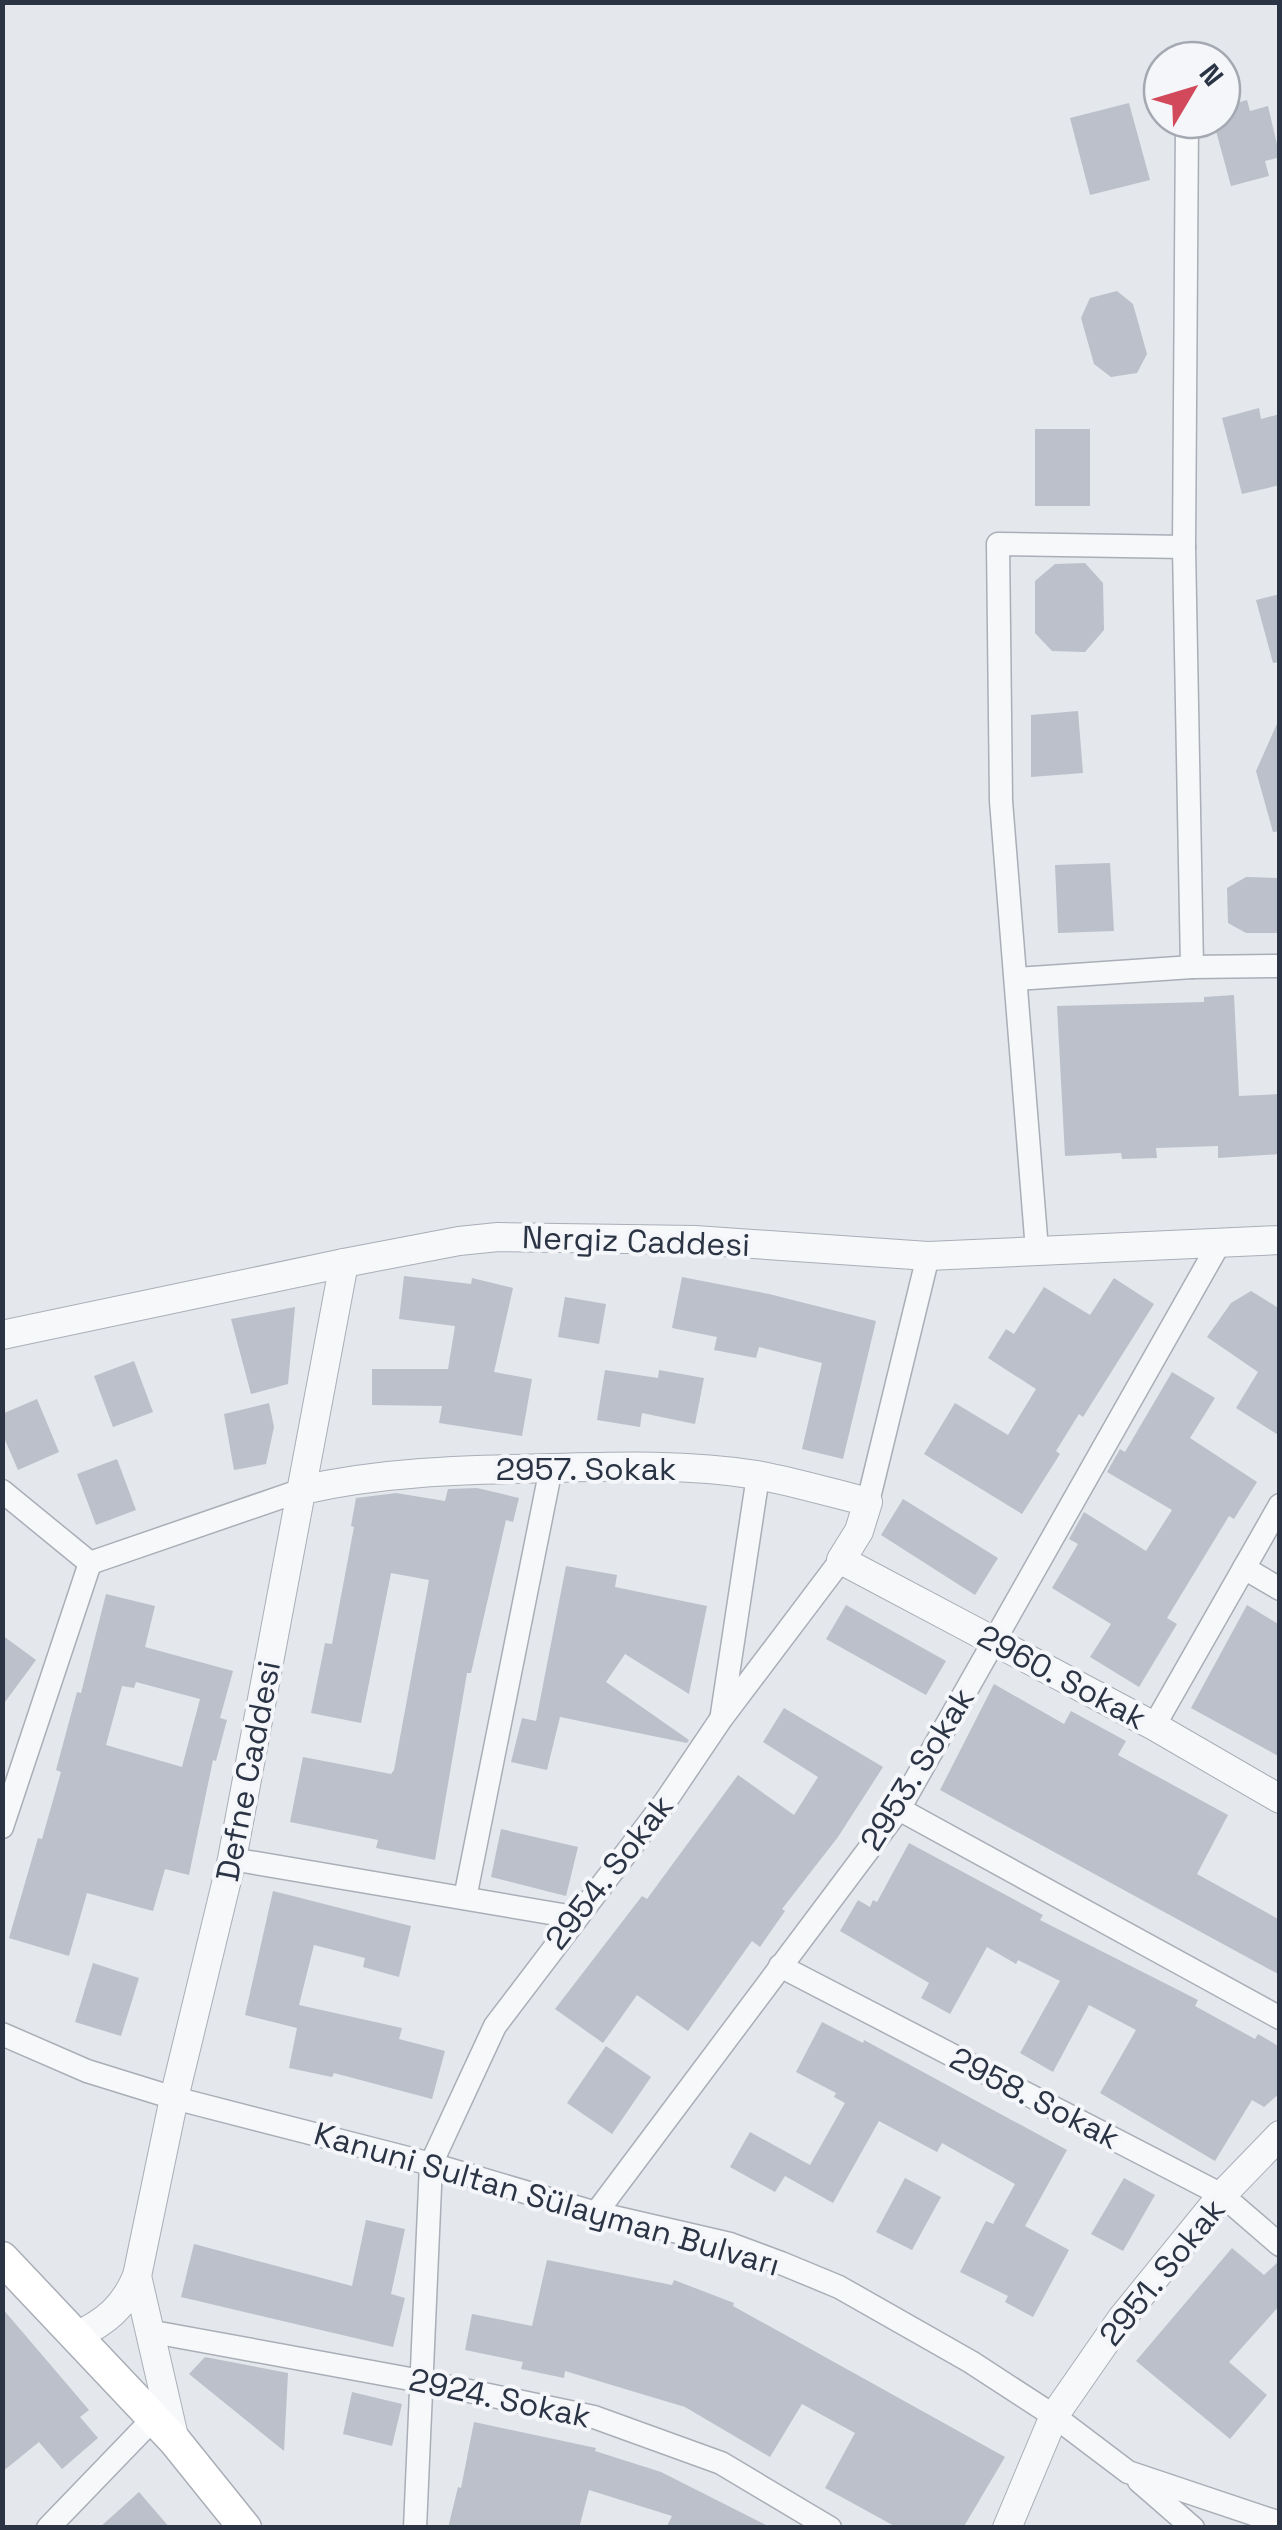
<svg xmlns="http://www.w3.org/2000/svg" width="1282" height="2530" font-family="'Space Grotesk',sans-serif">
  <style>
    .building { fill: #bbc0ca; fill-rule: evenodd }
    .lines { fill: none; stroke-linecap: round; stroke-linejoin: round }
    .minor-casing { stroke: #a9aeb7; stroke-width: 25 }
    .tertiary-casing { stroke: #a9aeb7; stroke-width: 30 }
    .secondary-casing { stroke: #a9aeb7; stroke-width: 35 }
    .minor { stroke: #f7f8fa; stroke-width: 22 }
    .tertiary { stroke: #f7f8fa; stroke-width: 28 }
    .secondary { stroke: #fff; stroke-width: 32 }
    .labels { text-anchor: middle; dominant-baseline: central; stroke-width: 8; stroke-linejoin: round; paint-order: stroke }
    .street-label { font-size: 32px; fill: #2b3445; stroke: #f4f6f9 }
  </style>
  <rect width="100%" height="100%" fill="#e4e7ec"/>
  <g class="building">
    <path d="M1247,100L1250,111L1268,106L1280,157L1265,161L1269,176L1231,186L1213,120H1222V107Z"/>
    <path d="M1129,103L1150,180L1090,195L1070,118Z"/>
    <path d="M1117,291L1133,304L1147,354L1137,373L1111,377L1094,364L1081,318L1090,298Z"/>
    <path d="M1259,408L1261,419L1280,414V485L1242,494L1222,418Z"/>
    <rect x="1035" y="429" width="55" height="77"/>
    <path d="M1085,563L1103,583L1104,630L1085,652L1052,651L1035,633V581L1055,564Z"/>
    <path d="M1280,594V662L1273,663L1256,600Z"/>
    <path d="M1078,711L1083,773L1031,777V715Z"/>
    <path d="M1280,717V831L1273,832L1256,771Z"/>
    <path d="M1110,863L1114,931L1058,933L1055,865Z"/>
    <path d="M1246,877L1280,878V933H1246L1228,923L1227,888Z"/>
    <path d="M1234,995L1239,1096L1280,1094V1154L1218,1158V1146L1156,1148L1157,1158L1122,1159L1121,1153L1065,1156L1057,1006L1204,1002V997Z"/>
    <path d="M404,1276L471,1284L472,1278L513,1288L494,1372L532,1379L522,1436L439,1423L442,1406L372,1405V1369H448L455,1326L399,1319Z"/>
    <path d="M682,1277L769,1294L876,1321L843,1459L802,1449L822,1363L759,1347L756,1358L714,1350L717,1337L672,1328Z"/>
    <path d="M1114,1278L1154,1304L1083,1417L1079,1414L1056,1451L1060,1454L1022,1514L924,1454L955,1403L1008,1435L1036,1389L988,1358L1006,1329L1014,1334L1044,1287L1090,1315Z"/>
    <path d="M1251,1291L1280,1309V1436L1236,1408L1258,1372L1207,1337L1231,1303Z"/>
    <path d="M565,1297L606,1304L599,1344L558,1337Z"/>
    <path d="M295,1307L288,1384L251,1394L231,1319Z"/>
    <path d="M134,1361L153,1412L113,1427L94,1376Z"/>
    <path d="M605,1370L658,1378L659,1370L704,1378L695,1424L642,1413L640,1427L597,1420Z"/>
    <path d="M1172,1372L1215,1398L1190,1438L1257,1482L1234,1519L1229,1516L1167,1618L1177,1624L1139,1687L1090,1657L1111,1624L1052,1588L1078,1544L1069,1539L1084,1512L1146,1551L1172,1510L1107,1472L1120,1449L1125,1452Z"/>
    <path d="M37,1399L59,1452L18,1470L2,1433V1414Z"/>
    <path d="M269,1403L274,1427L266,1464L234,1470L224,1414Z"/>
    <path d="M117,1459L136,1510L96,1525L77,1474Z"/>
    <path d="M477,1488L519,1498L513,1522L506,1520L471,1673H467L435,1860L376,1848L378,1840L290,1822L303,1757L391,1774L394,1770L429,1580L391,1573L361,1723L311,1713L325,1643L332,1644L354,1527L351,1526L356,1498L396,1493L445,1501L448,1489Z"/>
    <path d="M903,1499L998,1558L975,1595L881,1535Z"/>
    <path d="M566,1566L617,1575L615,1587L707,1606L689,1694L625,1654L606,1682L689,1740L687,1743L560,1717L547,1770L511,1762L522,1718L536,1721Z"/>
    <path d="M106,1594L155,1606L145,1647L233,1671L220,1718L227,1720L216,1761L213,1760L189,1875L165,1869L153,1911L87,1893L69,1956L9,1938L38,1838L42,1839L61,1772L56,1770L77,1692L81,1693ZM136,1682L200,1699L182,1767L106,1745L122,1686L134,1688Z"/>
    <path d="M846,1605L946,1661L926,1695L826,1639Z"/>
    <path d="M1247,1605L1280,1625V1757L1191,1708Z"/>
    <path d="M2,1635L36,1660L2,1706Z"/>
    <path d="M994,1684L1064,1724L1071,1711L1126,1741L1118,1755L1228,1815L1197,1874L1280,1920V1975L940,1790Z"/>
    <path d="M784,1708L883,1767L838,1837L782,1909L785,1911L760,1947L752,1941L688,2031L637,1995L603,2043L555,2009L642,1896L647,1899L738,1775L794,1815L818,1777L763,1742Z"/>
    <path d="M501,1829L578,1847L566,1896L491,1877Z"/>
    <path d="M909,1843L1043,1915L1040,1920L1198,2000L1195,2006L1255,2039L1258,2034L1280,2047V2093L1264,2107L1252,2100L1215,2161L1100,2093L1136,2030L1089,2005L1053,2072L1020,2053L1060,1981L1018,1960L1016,1964L987,1947L950,2014L921,1998L929,1983L840,1931L858,1900L870,1907L873,1900L877,1902Z"/>
    <path d="M273,1891L411,1926L399,1977L363,1967L365,1958L314,1945L299,2005L402,2028L399,2039L445,2051L432,2099L334,2073L332,2077L289,2068L297,2028L245,2015Z"/>
    <path d="M93,1963L139,1978L121,2036L75,2022Z"/>
    <path d="M822,2022L863,2043L864,2040L1067,2150L1025,2226L1069,2250L1033,2317L1005,2302L1008,2296L960,2272L986,2221L993,2224L1015,2184L942,2143L937,2152L879,2121L833,2203L785,2176L775,2192L730,2167L750,2132L810,2165L845,2103L834,2097L836,2093L796,2072Z"/>
    <path d="M606,2046L651,2077L612,2134L567,2103Z"/>
    <path d="M905,2178L941,2197L912,2250L876,2232Z"/>
    <path d="M1124,2178L1155,2195L1123,2251L1091,2234Z"/>
    <path d="M366,2220L405,2229L391,2294L405,2298L393,2347L181,2297L194,2244L352,2286Z"/>
    <path d="M1232,2248L1264,2275L1280,2260V2305L1229,2362L1267,2395L1230,2439L1136,2361Z"/>
    <path d="M547,2260L672,2285L674,2280L734,2303L733,2306L1005,2457L963,2528H898L825,2488L855,2433L802,2404L770,2457L685,2407L565,2371L564,2378L521,2369L523,2362L465,2350L472,2314L532,2326Z"/>
    <path d="M2,2308L89,2410L80,2417L98,2438L62,2469L39,2442L2,2472Z"/>
    <path d="M205,2357L288,2373L284,2451L189,2374Z"/>
    <path d="M352,2392L402,2404L392,2446L343,2434Z"/>
    <path d="M474,2422L596,2448L595,2451L661,2472L772,2528H666L672,2516L589,2490L579,2528H448L458,2487L461,2488Z"/>
    <path d="M139,2492L170,2528H99Z"/>
  </g>
  <g class="lines">
    <defs>
      <g id="minor">
        <path d="M1187,120L1184,547L1192,967"/>
        <path d="M1016,979L1192,967L1280,966"/>
        <path d="M1037,1250L1001,801L998,544L1184,547"/>
        <path d="M2,1491L90,1563L302,1490"/>
        <path d="M868,1502L928,1256"/>
        <path d="M1244,1568L1280,1589"/>
        <path d="M722,1714L758,1476"/>
        <path d="M1154,1726L1280,1505"/>
        <path d="M899,1809L1280,2018"/>
        <path d="M2,1827L90,1563"/>
        <path d="M232,1859L574,1917"/>
        <path d="M465,1898L551,1468"/>
        <path d="M780,1966L1222,2195L1280,2245"/>
        <path d="M2,2034L87,2071L174,2098L431,2164L596,2213L730,2244L781,2263L839,2287L971,2362L1054,2416L1128,2472L1280,2523"/>
        <path d="M596,2213L899,1809L1220,1242"/>
        <path d="M148,2331L421,2381L594,2417L721,2463L830,2528"/>
        <path d="M1139,2481L1193,2528"/>
        <path d="M48,2528L154,2418"/>
        <path d="M415,2528L431,2164L495,2026L665,1802L721,1719L841,1560"/>
      </g>
      <g id="tertiary">
        <path d="M2,1335L344,1263L459,1241L498,1237L695,1240L928,1256L1280,1240"/>
        <path d="M302,1490C387,1471 465,1470 552,1468C620,1466 689,1464 757,1475C795,1482 832,1493 868,1502L859,1531L841,1560L1154,1726L1280,1799"/>
        <path d="M137,2276L174,2098L232,1859L344,1263"/>
        <path d="M76,2336C106,2322 124,2307 137,2276L175,2441"/>
        <path d="M1007,2528L1054,2416L1122,2318L1222,2195L1280,2135"/>
      </g>
      <path id="secondary" d="M2,2258L175,2441L245,2528"/>
    </defs>
    <use href="#minor" class="minor-casing"/>
    <use href="#tertiary" class="tertiary-casing"/>
    <use href="#secondary" class="secondary-casing"/>
    <use href="#minor" class="minor"/>
    <use href="#tertiary" class="tertiary"/>
    <use href="#secondary" class="secondary"/>
  </g>
  <g class="labels">
    <g class="street-label">
      <text transform="translate(636 1241) rotate(2)">Nergiz Caddesi</text>
      <text x="586" y="1469">2957. Sokak</text>
      <text transform="translate(1062 1677) rotate(28)">2960. Sokak</text>
      <text transform="translate(917 1769) rotate(-58)">2953. Sokak</text>
      <text transform="translate(248 1771) rotate(-79)">Defne Caddesi</text>
      <text transform="translate(609 1872) rotate(-52)">2954. Sokak</text>
      <text transform="translate(1035 2098) rotate(27)">2958. Sokak</text>
      <text transform="translate(547 2199) rotate(16)">Kanuni Sultan Sülayman Bulvarı</text>
      <text transform="translate(1162 2272) rotate(-51)">2951. Sokak</text>
      <text transform="translate(500 2398) rotate(12)">2924. Sokak</text>
    </g>
  </g>
  <rect width="1282" height="2530" fill="none" stroke="#2b3445" stroke-width="10"/>
  <g transform="translate(1192 90) rotate(52)"><circle r="48" fill="#f4f6f9" stroke="#a4a8b1" stroke-width="2.5"/>
  <path d="M0-8L18 38L0 25L-18 38Z" fill="#d1495b"/>
  <text y="-15" font-size="28" font-weight="bold" text-anchor="middle" fill="#2b3445">N</text>
  </g>
</svg>
